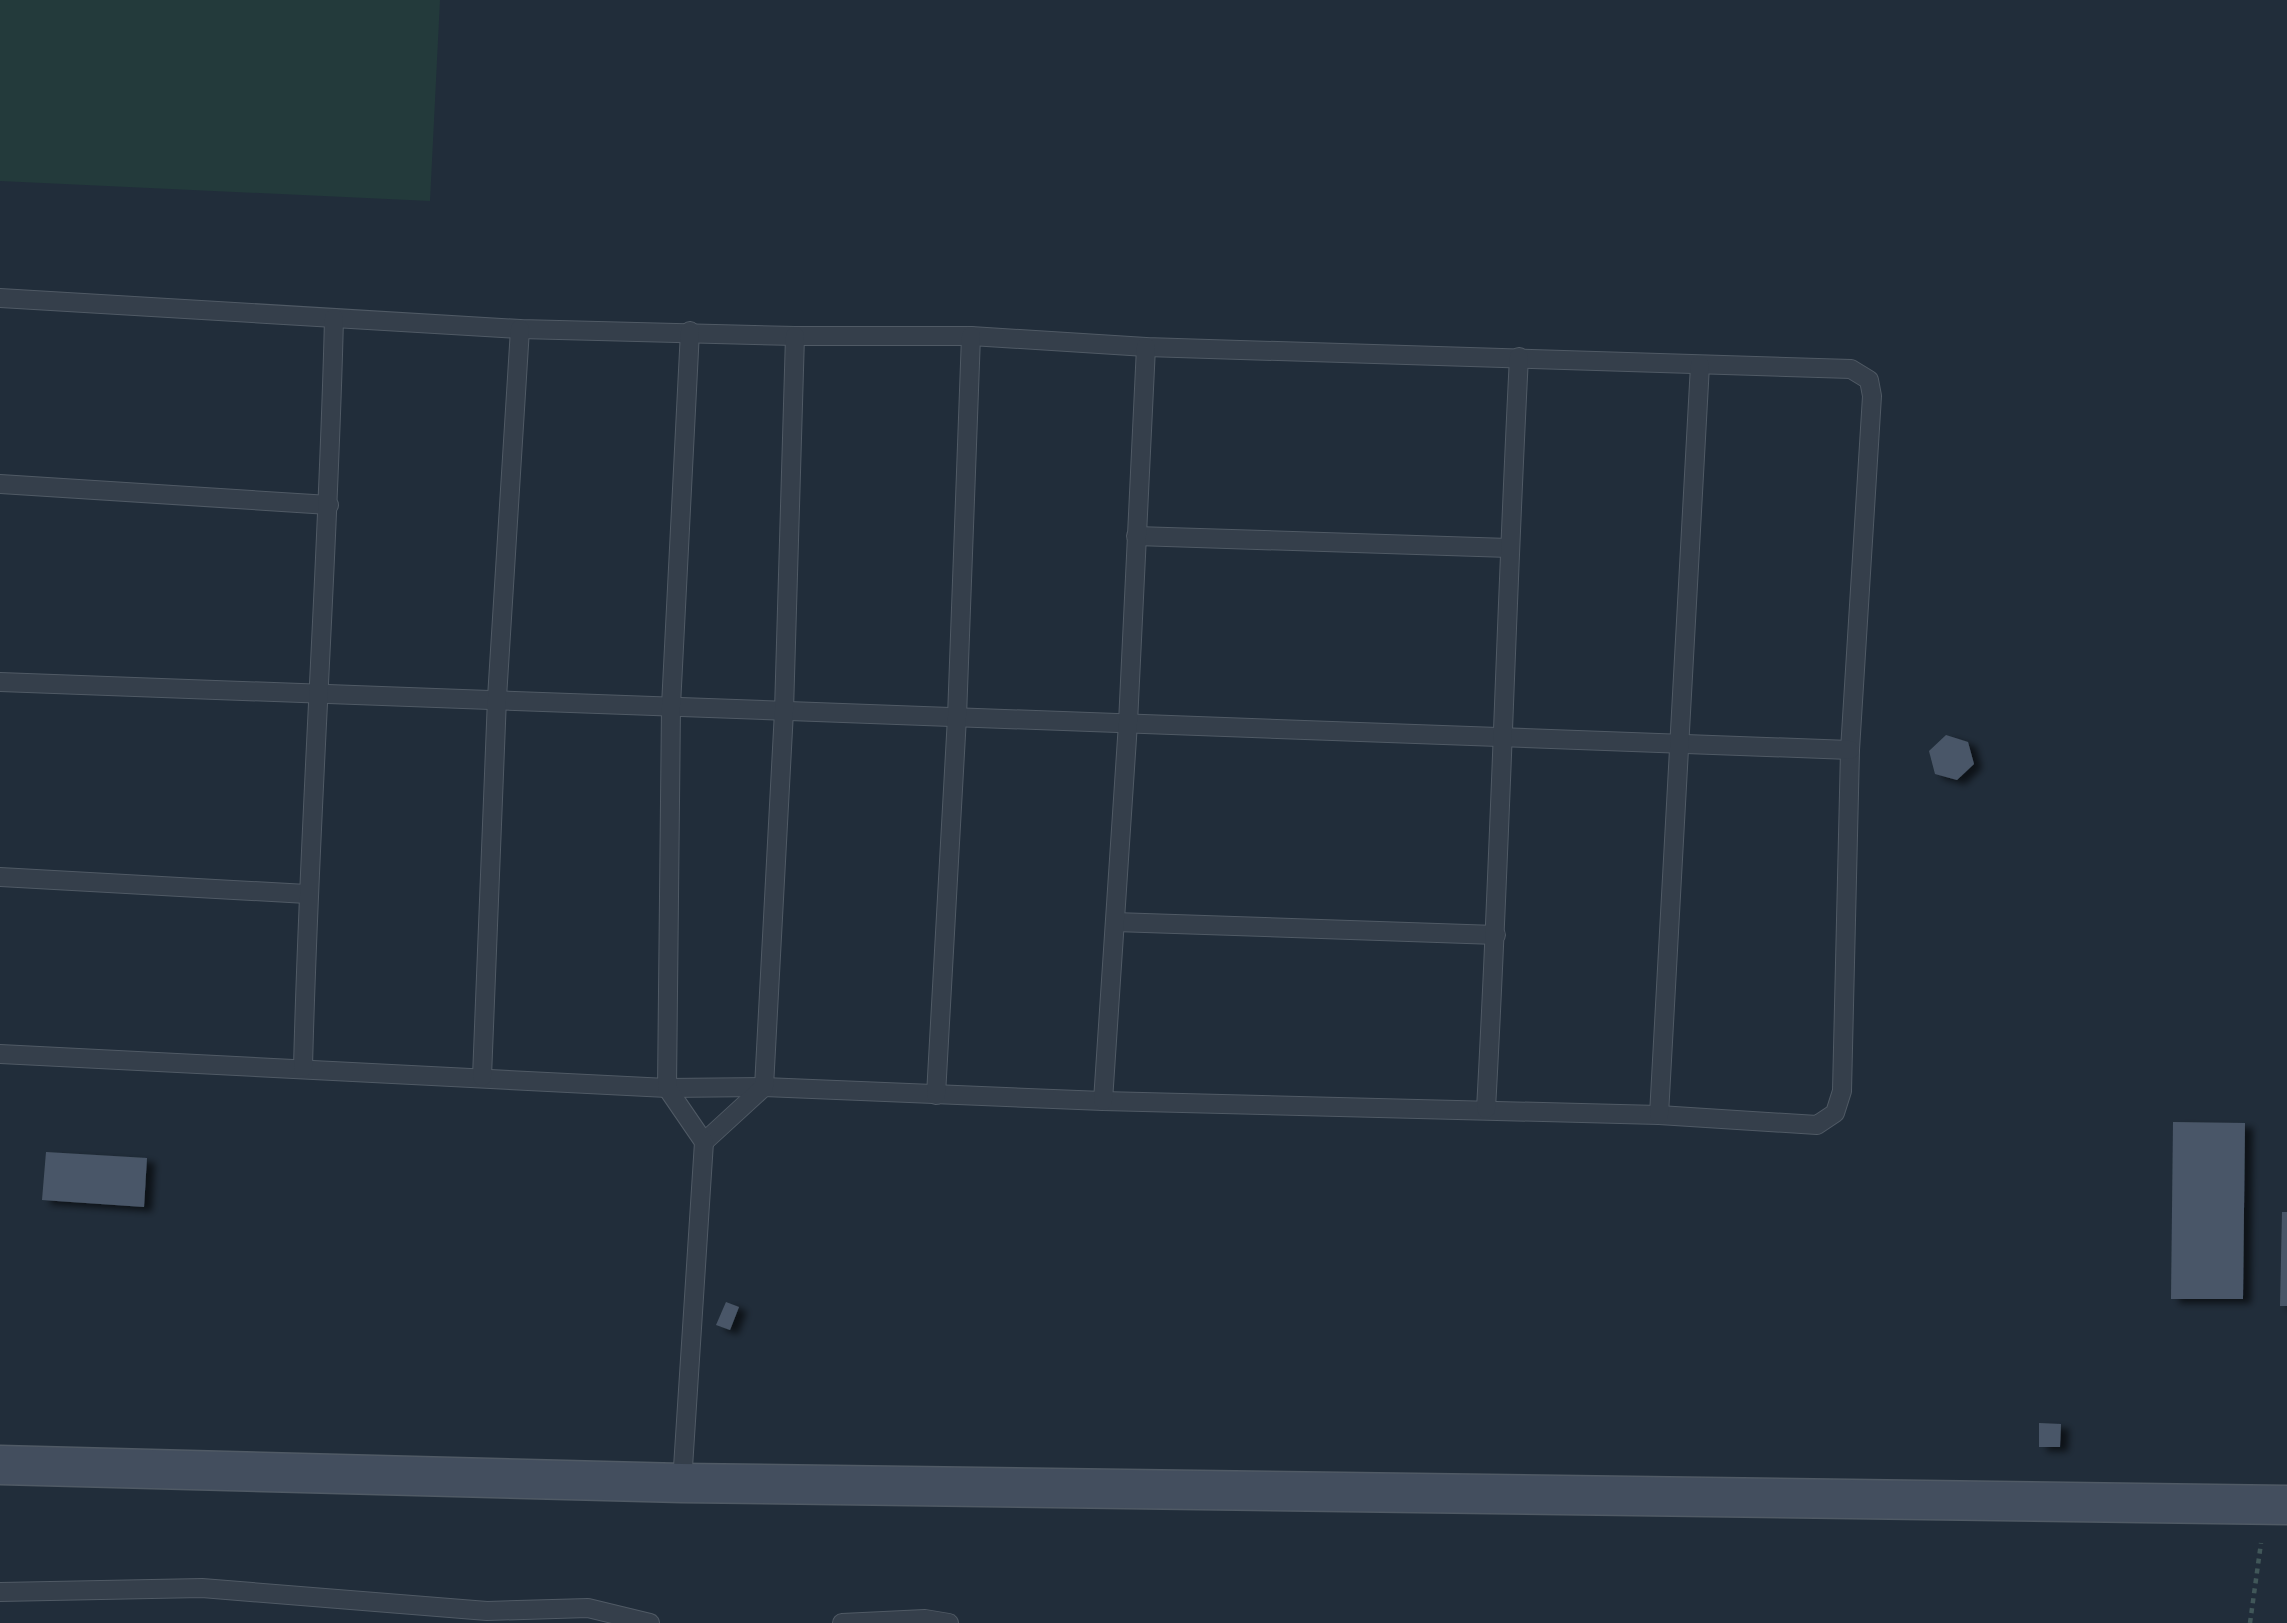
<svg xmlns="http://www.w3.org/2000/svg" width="2287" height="1623" font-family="'Archivo Narrow',sans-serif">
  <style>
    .green { fill: #233a3b }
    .building { fill: #4a5767; filter: url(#shadow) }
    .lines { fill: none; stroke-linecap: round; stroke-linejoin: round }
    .service-casing { stroke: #505a65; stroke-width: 20 }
    .secondary-casing { stroke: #505a65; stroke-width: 41 }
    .path { stroke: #415759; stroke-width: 4.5; stroke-dasharray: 5 5; stroke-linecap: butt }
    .service { stroke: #353f4b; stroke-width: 18 }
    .secondary { stroke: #434e5e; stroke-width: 38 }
  </style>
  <defs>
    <filter id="shadow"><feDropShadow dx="8" dy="4.5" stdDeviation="3.5" flood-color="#0009"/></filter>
  </defs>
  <rect width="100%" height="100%" fill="#212d3a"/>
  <path class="green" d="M0,0H440L430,201L0,181Z"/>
  <g class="building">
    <path d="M1946,735L1968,742L1974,764L1957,780L1935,774L1929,751Z"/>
    <path d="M2173,1122L2245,1123L2243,1299H2171Z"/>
    <path d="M46,1152L147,1158L144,1207L42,1200Z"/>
    <path d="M2282,1212H2287V1306H2280Z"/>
    <path d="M726,1302L739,1307L730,1330L716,1325Z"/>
    <path d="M2039,1423L2061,1424L2060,1447H2039Z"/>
  </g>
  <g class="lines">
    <defs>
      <g id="service">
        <path d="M0,298L520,329L795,336H971L1146,347L1851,369L1869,380L1872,396L1850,750L1842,1091L1835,1113L1817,1125L1659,1115L1103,1101L764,1087L667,1088L0,1054"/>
        <path d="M0,484L329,505"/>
        <path d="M1136,536L1509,548"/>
        <path d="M0,682L1850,750"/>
        <path d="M0,877L307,894"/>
        <path d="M1115,922L1496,935"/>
        <path d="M303,1068C309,818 328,569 334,318"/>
        <path d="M482,1077L497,698L520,329"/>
        <path d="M936,1095L957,717L971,336"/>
        <path d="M1103,1101L1128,723L1146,347"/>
        <path d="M1486,1109C1500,859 1506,608 1519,357"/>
        <path d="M1659,1115L1700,365"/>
        <path d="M704,1142L764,1087L784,711L795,336"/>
        <path d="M682,1483L704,1142L667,1088L671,706L690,331"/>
        <path d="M0,1592L202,1588L487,1611L588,1608L650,1623"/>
        <path d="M842,1623L925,1619L949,1623"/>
      </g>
      <path id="secondary" d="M0,1465L682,1483L2287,1505"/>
    </defs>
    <use href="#service" class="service-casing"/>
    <use href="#secondary" class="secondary-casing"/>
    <path class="path" d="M2250,1623L2261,1543"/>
    <use href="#service" class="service"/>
    <use href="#secondary" class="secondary"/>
  </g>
</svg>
